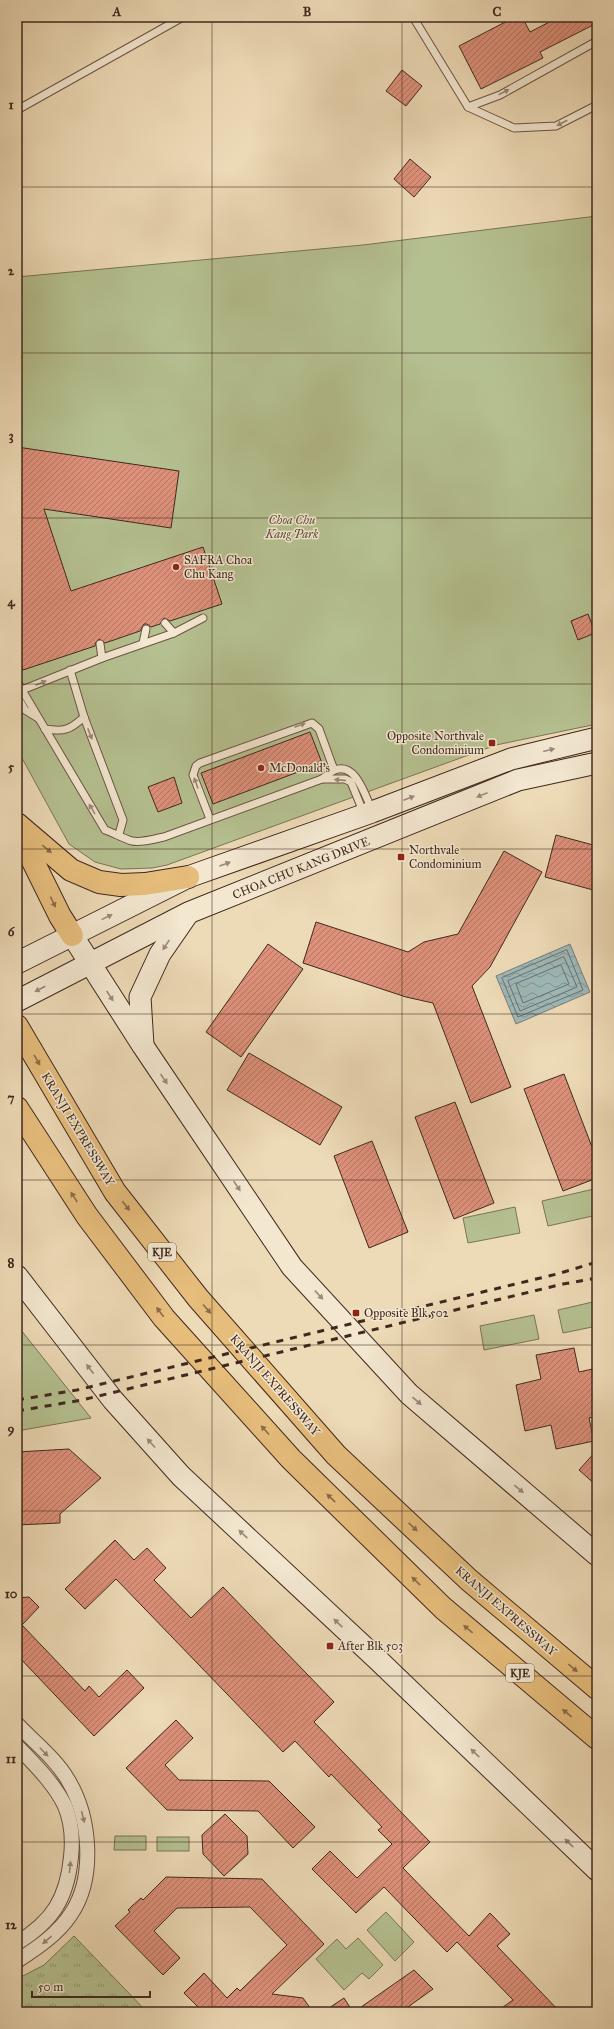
<svg xmlns="http://www.w3.org/2000/svg" width="614" height="2029" font-family="'IM FELL Great Primer',serif">
  <style>
    .grass { fill: url(#grass-tufts); stroke: #7a7458 }
    .green { fill: #b5c090; stroke: #7a7458 }
    .water { fill: url(#water-waves); stroke: #787e7b }
    .lines { fill: none; stroke-linecap: round; stroke-linejoin: round }
    .shore { stroke: #6e706c; stroke-width: 1 }
    .building { fill: url(#building-hatch); stroke: #40281f }
    .service-casing { stroke: #6b5445; stroke-width: 9 }
    .minor-casing { stroke: #6b5445; stroke-width: 16 }
    .secondary-casing { stroke: #40281f; stroke-width: 23 }
    .motorway-casing { stroke: #40281f; stroke-width: 24 }
    .service { stroke: #f3e7d0; stroke-width: 7 }
    .minor { stroke: #f3e7d0; stroke-width: 14 }
    .secondary { stroke: #f3e7d0; stroke-width: 21 }
    .motorway { stroke: #e6bd7b; stroke-width: 22 }
    .rail { stroke: #40281f; stroke-width: 3; stroke-dasharray: 7 7; stroke-linecap: butt }
    .oneway { fill: #9a8878 }
    .oneway2 { fill: #8b6b48 }
    .grid { fill: none; stroke: #40281f; stroke-width: 1; stroke-opacity: 0.55 }
    .poi-dot { fill: #8f2418; stroke: #f3e7d0; stroke-width: 1.5 }
    .labels { text-anchor: middle; dominant-baseline: central; stroke-width: 3; stroke-linejoin: round; paint-order: stroke }
    .shield { fill: #f3e7d0; stroke: #766154; stroke-width: 1 }
    .shield-label { font-size: 11px; font-weight: bold; fill: #40281f }
    .park-label { font-size: 12px; font-style: italic; fill: #5d4e3b; stroke: #f3e7d0 }
    .poi-label { font-size: 12px; fill: #40281f; stroke: #f3e7d0; text-anchor: start }
    .street-label { font-size: 12px; fill: #40281f; stroke: #f3e7d0 }
    .neatline { fill: none; stroke: #40281f; stroke-width: 1.5 }
    .grid-label { font-size: 13px; text-anchor: middle; font-weight: bold; fill: #40281f }
  </style>
  <defs>
    <pattern id="grass-tufts" width="24" height="20" patternUnits="userSpaceOnUse"><rect width="24" height="20" fill="#b5c090"/><path d="M3 7l-1-3M5 7V3M7 7l1-3M15 17l-1-3M17 17v-4M19 17l1-3" fill="none" stroke="#959c75"/></pattern>
    <pattern id="water-waves" width="16" height="10" patternUnits="userSpaceOnUse"><rect width="16" height="10" fill="#9db8b8"/><path d="M0 5q4-4 8 0t8 0" fill="none" stroke="#819695"/></pattern>
    <pattern id="building-hatch" width="6" height="6" patternUnits="userSpaceOnUse"><rect width="6" height="6" fill="#dd907a"/><path d="M-1 1l2-2M0 6l6-6M5 7l2-2" fill="none" stroke="#b57663"/></pattern>
  </defs>
  <rect width="100%" height="100%" fill="#eddab6"/>
  <filter id="stains"><feTurbulence type="fractalNoise" baseFrequency=".005" numOctaves="4"/><feColorMatrix values="0 0 0 0 .2 0 0 0 0 .09 0 0 0 0 .02 0 0 0 .5 -.17"/></filter>
  <radialGradient id="worn" r=".72"><stop offset=".6" stop-color="#630" stop-opacity="0"/><stop offset="1" stop-color="#630" stop-opacity=".3"/></radialGradient>
  <path class="grass" d="M74,1936L147,2012H17V1979L44,1965Z"/>
  <g class="green">
    <path d="M597,216V724L496,745L167,865L152,868L121,869L95,862L69,844L17,749V277L363,245Z"/>
    <path d="M594,1189L597,1201V1215L548,1226L542,1201Z"/>
    <path d="M515,1207L520,1233L468,1243L463,1218Z"/>
    <path d="M597,1301V1326L563,1333L558,1310Z"/>
    <path d="M534,1315L539,1339L484,1350L480,1326Z"/>
    <path d="M17,1325L91,1418L17,1431Z"/>
    <path d="M115,1836H146V1850H114Z"/>
    <rect x="157" y="1837" width="32" height="14"/>
    <path d="M386,1912L414,1942L395,1961L367,1930Z"/>
    <path d="M358,1938L383,1965L369,1979L362,1973L344,1990L316,1959L337,1939L346,1949Z"/>
  </g>
  <path class="water" d="M570,944L590,992L516,1024L496,976Z"/>
  <g class="lines">
    <g class="shore">
      <path d="M567,950L583,990L518,1017L502,978Z"/>
      <path d="M564,957L577,987L520,1011L508,981Z"/>
      <path d="M561,965L569,984L523,1003L516,984Z"/>
    </g>
  </g>
  <g class="building">
    <path d="M515,17H522L530,32L559,17H597V23L540,52L543,58L481,89L459,46Z"/>
    <path d="M402,70L422,86L406,106L386,91Z"/>
    <path d="M410,159L431,177L414,197L394,179Z"/>
    <path d="M17,447L179,471L171,528L44,509L71,591L203,547L222,604L170,621L164,618L160,624L151,627L147,624H144L140,631L105,643L99,639L96,642L95,646L23,670L17,653Z"/>
    <path d="M588,614L595,633L578,640L571,621Z"/>
    <path d="M310,732L322,763L213,804L201,773Z"/>
    <path d="M174,777L182,803L158,812L148,787Z"/>
    <path d="M556,835L597,846V891L545,877Z"/>
    <path d="M504,851L542,872L490,967L472,986L511,1087L471,1103L433,1003L406,997L303,963L316,922L408,952L424,942L458,934Z"/>
    <path d="M268,944L303,969L241,1057L206,1032Z"/>
    <path d="M249,1053L342,1107L320,1145L227,1090Z"/>
    <path d="M564,1074L597,1160V1178L563,1191L524,1089Z"/>
    <path d="M455,1102L494,1203L454,1219L415,1117Z"/>
    <path d="M372,1141L408,1232L369,1248L334,1156Z"/>
    <path d="M574,1348L579,1372L597,1368V1416L589,1418L594,1441L556,1449L551,1425L525,1431L516,1385L541,1379L536,1355Z"/>
    <path d="M69,1449L101,1478L60,1514V1523L17,1525V1452Z"/>
    <path d="M597,1450V1486L579,1470Z"/>
    <path d="M115,1540L134,1560L147,1548L166,1568L154,1580L191,1618L223,1587L334,1702L314,1722L430,1842L403,1868L469,1936L490,1913L510,1934L497,1946L560,2012H496L513,2000L457,1942L447,1952L384,1887L356,1913L312,1869L330,1851L357,1878L392,1844L378,1830L382,1827L331,1774L329,1777L295,1741L283,1752L116,1579L85,1609L65,1589Z"/>
    <path d="M29,1597L39,1607L22,1625L85,1691L89,1686L99,1697L127,1670L144,1688L94,1736L17,1655V1598Z"/>
    <path d="M176,1720L193,1738L165,1765L179,1780L269,1781L315,1827L293,1848L258,1811L167,1810L126,1768Z"/>
    <path d="M225,1814L247,1836L248,1854L224,1876L203,1854L202,1835Z"/>
    <path d="M166,1877L262,1879L324,1944L272,1994L303,1998L313,2012H203L184,1993L204,1973L227,1998L237,1988L240,1991L287,1945L250,1907L177,1908L154,1931L180,1958L163,1975L115,1926L130,1912L128,1910L132,1906L141,1898L143,1900Z"/>
    <path d="M414,1970L433,1989L401,2012H354Z"/>
    <path d="M344,1998L353,2012H323Z"/>
  </g>
  <g class="lines">
    <defs>
      <g id="service">
        <path d="M413,17L468,107L514,128L556,126L597,105"/>
        <path d="M468,107L500,95L597,41"/>
        <path d="M17,110L183,17"/>
        <path d="M203,618L174,633L102,658L22,690L105,830C114,833 122,838 132,841C142,843 154,839 164,837L322,779C326,776 330,772 335,770C356,762 365,796 372,810"/>
        <path d="M165,623L174,633"/>
        <path d="M143,643L146,629"/>
        <path d="M100,644L102,658"/>
        <path d="M70,670L84,717L123,820L119,834"/>
        <path d="M17,682L22,690"/>
        <path d="M17,696L25,710L38,718"/>
        <path d="M45,729C64,732 70,730 84,717"/>
        <path d="M322,779H345L351,782L364,814"/>
        <path d="M210,819L193,775L196,766L200,763L312,723L319,729L334,770"/>
      </g>
      <g id="minor">
        <path d="M17,1724C34,1742 56,1759 68,1780C90,1816 96,1877 71,1914C58,1934 37,1948 17,1961"/>
        <path d="M17,1746C34,1764 54,1783 65,1806C72,1823 73,1839 71,1857C67,1898 53,1921 17,1943"/>
      </g>
      <g id="secondary">
        <path d="M72,935L143,1046L292,1267L409,1394L597,1555"/>
        <path d="M17,963L188,877L372,812L511,759L597,738"/>
        <path d="M17,1001L188,913L518,780L597,763"/>
        <path d="M143,1045L140,997L160,954L187,915"/>
        <path d="M17,1276L113,1400L181,1476L377,1659L597,1870"/>
      </g>
      <g id="motorway">
        <path d="M17,824L71,870L99,882L121,885L145,884L188,877"/>
        <path d="M17,829L60,916L72,935"/>
        <path d="M17,1026L115,1192L198,1298L336,1455L469,1580L597,1688"/>
        <path d="M17,1108L87,1216L164,1318L291,1459L443,1608L597,1738"/>
      </g>
    </defs>
    <use href="#service" class="service-casing"/>
    <use href="#minor" class="minor-casing"/>
    <use href="#secondary" class="secondary-casing"/>
    <use href="#motorway" class="motorway-casing"/>
    <use href="#service" class="service"/>
    <use href="#minor" class="minor"/>
    <use href="#secondary" class="secondary"/>
    <use href="#motorway" class="motorway"/>
    <g class="rail">
      <path d="M17,1400L77,1390L557,1274L597,1262"/>
      <path d="M17,1411L82,1400L563,1284L597,1278"/>
    </g>
  </g>
  <defs><path id="oneway-solid" d="M-6-.8H1V-3.2L6.5 0L1 3.2V.8H-6Z"/></defs>
  <g class="oneway">
    <use href="#oneway-solid" transform="translate(504 92) rotate(-28)"/>
    <use href="#oneway-solid" transform="translate(562 123) rotate(153)"/>
    <use href="#oneway-solid" transform="translate(41 683) rotate(-23)"/>
    <use href="#oneway-solid" transform="translate(300 725) rotate(-21)"/>
    <use href="#oneway-solid" transform="translate(90 734) rotate(69)"/>
    <use href="#oneway-solid" transform="translate(549 750) rotate(-14)"/>
    <use href="#oneway-solid" transform="translate(340 780) rotate(-175)"/>
    <use href="#oneway-solid" transform="translate(196 783) rotate(-110)"/>
    <use href="#oneway-solid" transform="translate(482 795) rotate(158)"/>
    <use href="#oneway-solid" transform="translate(409 798) rotate(-21)"/>
    <use href="#oneway-solid" transform="translate(92 809) rotate(-121)"/>
    <use href="#oneway-solid" transform="translate(225 864) rotate(-20)"/>
    <use href="#oneway-solid" transform="translate(107 917) rotate(-26)"/>
    <use href="#oneway-solid" transform="translate(166 945) rotate(124)"/>
    <use href="#oneway-solid" transform="translate(40 989) rotate(152)"/>
    <use href="#oneway-solid" transform="translate(110 996) rotate(57)"/>
    <use href="#oneway-solid" transform="translate(164 1079) rotate(56)"/>
    <use href="#oneway-solid" transform="translate(237 1186) rotate(56)"/>
    <use href="#oneway-solid" transform="translate(319 1295) rotate(47)"/>
    <use href="#oneway-solid" transform="translate(90 1369) rotate(-127)"/>
    <use href="#oneway-solid" transform="translate(417 1401) rotate(41)"/>
    <use href="#oneway-solid" transform="translate(151 1443) rotate(-132)"/>
    <use href="#oneway-solid" transform="translate(519 1489) rotate(40)"/>
    <use href="#oneway-solid" transform="translate(243 1534) rotate(-137)"/>
    <use href="#oneway-solid" transform="translate(338 1623) rotate(-137)"/>
    <use href="#oneway-solid" transform="translate(44 1752) rotate(46)"/>
    <use href="#oneway-solid" transform="translate(475 1753) rotate(-136)"/>
    <use href="#oneway-solid" transform="translate(83 1817) rotate(76)"/>
    <use href="#oneway-solid" transform="translate(569 1843) rotate(-136)"/>
    <use href="#oneway-solid" transform="translate(70 1867) rotate(-84)"/>
    <use href="#oneway-solid" transform="translate(47 1940) rotate(139)"/>
  </g>
  <g class="oneway2">
    <use href="#oneway-solid" transform="translate(47 849) rotate(40)"/>
    <use href="#oneway-solid" transform="translate(53 902) rotate(64)"/>
    <use href="#oneway-solid" transform="translate(37 1060) rotate(60)"/>
    <use href="#oneway-solid" transform="translate(74 1197) rotate(-123)"/>
    <use href="#oneway-solid" transform="translate(126 1206) rotate(52)"/>
    <use href="#oneway-solid" transform="translate(207 1309) rotate(49)"/>
    <use href="#oneway-solid" transform="translate(160 1312) rotate(-127)"/>
    <use href="#oneway-solid" transform="translate(265 1430) rotate(-132)"/>
    <use href="#oneway-solid" transform="translate(331 1498) rotate(-136)"/>
    <use href="#oneway-solid" transform="translate(413 1527) rotate(43)"/>
    <use href="#oneway-solid" transform="translate(416 1581) rotate(-136)"/>
    <use href="#oneway-solid" transform="translate(468 1629) rotate(-140)"/>
    <use href="#oneway-solid" transform="translate(573 1668) rotate(40)"/>
    <use href="#oneway-solid" transform="translate(567 1713) rotate(-140)"/>
  </g>
  <path class="grid" d="M212,17V2012M402,17V2012M17,187H597M17,353H597M17,518H597M17,684H597M17,849H597M17,1014H597M17,1180H597M17,1345H597M17,1511H597M17,1676H597M17,1842H597"/>
  <g class="poi-dot">
    <circle cx="176" cy="567" r="4"/>
    <rect x="488" y="739" width="8" height="8" rx="2"/>
    <circle cx="261" cy="768" r="4"/>
    <rect x="397" y="853" width="8" height="8" rx="2"/>
    <rect x="352" y="1309" width="8" height="8" rx="2"/>
    <rect x="326" y="1642" width="8" height="8" rx="2"/>
  </g>
  <g class="labels">
    <g class="shield">
      <rect x="148" y="1243" width="28" height="18" rx="3"/>
      <rect x="506" y="1664" width="28" height="18" rx="3"/>
    </g>
    <g class="shield-label">
      <text x="162" y="1252">KJE</text>
      <text x="520" y="1673">KJE</text>
    </g>
    <g class="park-label">
      <text x="292" y="520">Choa Chu<tspan x="292" dy="14">Kang Park</tspan></text>
    </g>
    <g class="poi-label">
      <text x="184" y="560">SAFRA Choa<tspan x="184" dy="14">Chu Kang</tspan></text>
      <text x="484" y="736" text-anchor="end">Opposite Northvale<tspan x="484" dy="14">Condominium</tspan></text>
      <text x="269" y="768">McDonald's</text>
      <text x="409" y="850">Northvale<tspan x="409" dy="14">Condominium</tspan></text>
      <text x="364" y="1313">Opposite Blk 502</text>
      <text x="338" y="1646">After Blk 503</text>
    </g>
    <g class="street-label">
      <text transform="translate(301 868) rotate(-22)">CHOA CHU KANG DRIVE</text>
      <text transform="translate(78 1129) rotate(59)">KRANJI EXPRESSWAY</text>
      <text transform="translate(275 1385) rotate(49)">KRANJI EXPRESSWAY</text>
      <text transform="translate(506 1611) rotate(41)">KRANJI EXPRESSWAY</text>
    </g>
  </g>
  <rect width="614" height="2029" fill="none" stroke="#eddab6" stroke-width="44"/>
  <path d="M32 1991v6h118v-6" fill="none" stroke="#40281f" stroke-width="2"/>
  <text x="38" y="1991" font-size="12" fill="#40281f" stroke="#f3e7d0" stroke-width="3" paint-order="stroke">50 m</text>
  <rect x="22" y="22" width="570" height="1985" class="neatline"/>
  <g class="grid-label">
    <text x="117" y="16">A</text>
    <text x="307" y="16">B</text>
    <text x="497" y="16">C</text>
    <text x="11" y="109">1</text>
    <text x="11" y="275">2</text>
    <text x="11" y="440">3</text>
    <text x="11" y="606">4</text>
    <text x="11" y="771">5</text>
    <text x="11" y="936">6</text>
    <text x="11" y="1102">7</text>
    <text x="11" y="1267">8</text>
    <text x="11" y="1433">9</text>
    <text x="11" y="1598">10</text>
    <text x="11" y="1763">11</text>
    <text x="11" y="1929">12</text>
  </g>
  <rect width="100%" height="100%" filter="url(#stains)"/>
  <rect width="100%" height="100%" fill="url(#worn)"/>
</svg>
